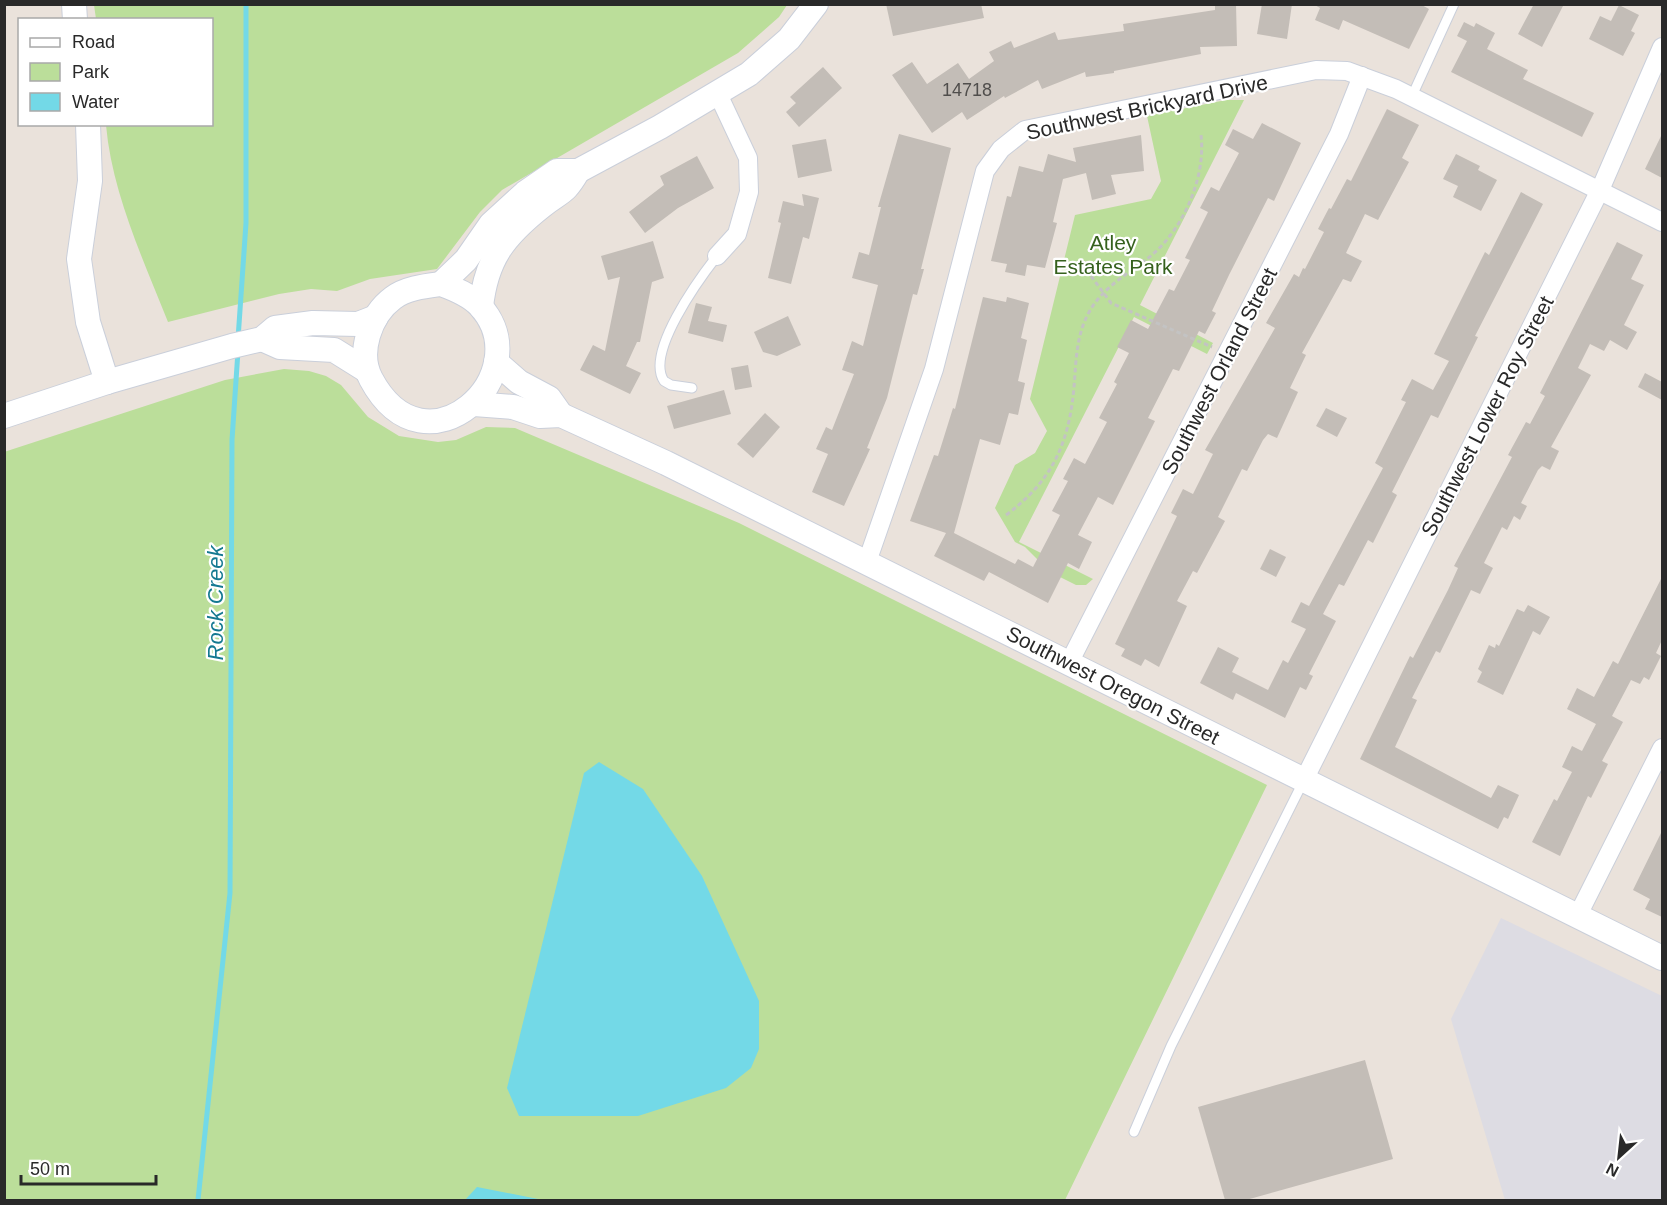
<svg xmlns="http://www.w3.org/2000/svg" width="1667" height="1205" font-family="Helvetica,sans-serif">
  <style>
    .industrial { fill: #dddce3 }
    .green { fill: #bbde9a }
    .water { fill: #73d9e7 }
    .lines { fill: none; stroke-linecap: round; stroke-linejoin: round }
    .stream { stroke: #73d9e7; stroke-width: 5 }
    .building { fill: #c3bdb7 }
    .lane-casing { stroke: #cacfda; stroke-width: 11 }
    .street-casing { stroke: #cacfda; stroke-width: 20 }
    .secondary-casing { stroke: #cacfda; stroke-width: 26 }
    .path { stroke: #c3c3c3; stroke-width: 3; stroke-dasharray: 4.5 3; stroke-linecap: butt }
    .lane { stroke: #fff; stroke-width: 9 }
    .street { stroke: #fff; stroke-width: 18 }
    .secondary { stroke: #fff; stroke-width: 24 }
    .labels { text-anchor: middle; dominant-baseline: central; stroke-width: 4.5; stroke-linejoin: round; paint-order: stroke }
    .number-label { font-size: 18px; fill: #504e4c }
    .street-label { font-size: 21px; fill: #292929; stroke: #fff }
    .park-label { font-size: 21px; fill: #35611d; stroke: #fff }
    .water-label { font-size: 22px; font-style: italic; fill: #147991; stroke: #fff }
  </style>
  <rect width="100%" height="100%" fill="#eae2db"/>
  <path class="industrial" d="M1501,918L1662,996V1200H1505L1451,1019Z"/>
  <g class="green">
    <path d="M94,5H787L779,17L738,53L502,190L480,212L437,269L370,279L337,291L311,289L279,294L168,322C143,259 112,193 106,125L212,124V20L96,19Z"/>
    <path d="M1226,100H1244L1140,305L1213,343L1207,354L1134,317L1019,542L1093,579L1086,585H1076L1050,572L1025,547L1015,542L995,508L1015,465L1035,453L1047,431L1030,399L1075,215L1151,199L1161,181L1147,116Z"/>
    <path d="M284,369L309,371L326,376L341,385L368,417L399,436L438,442L456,440L486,427L515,428L739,523L1267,785L1065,1200H5L4,452L225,380Z"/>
  </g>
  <g class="water">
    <path d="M599,762L643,789L702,876L759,1001V1049L751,1068L726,1088L638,1116H519L507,1088L584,773Z"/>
    <path d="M477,1187L543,1200H465Z"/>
  </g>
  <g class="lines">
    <g class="stream">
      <path d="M238,339L246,223V4"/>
      <path d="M198,1200L230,893L232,440L238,351"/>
    </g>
  </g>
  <g class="building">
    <path d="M886,4H981L984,18L893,36Z"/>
    <path d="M1215,4H1236L1237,46L1200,47L1201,54L1114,71V73L1086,77L1085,72L1042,89L1038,80L1005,98L1004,96L967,120L962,112L932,133L892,75L912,62L927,84L958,63L969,79L994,61L989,52L1011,41L1014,48L1055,32L1058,40L1124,31L1123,24L1215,10Z"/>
    <path d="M1262,4H1292L1287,39L1257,34Z"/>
    <path d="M1313,4H1420L1429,9L1409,49L1343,20L1339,30L1315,20L1320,8Z"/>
    <path d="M1534,4H1564L1542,47L1518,34Z"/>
    <path d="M1619,5L1639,15L1631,31L1635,33L1623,56L1589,39L1600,16L1611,21Z"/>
    <path d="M1464,22L1474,27L1476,23L1495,33L1487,49L1528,70L1523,79L1594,113L1582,137L1451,72L1467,41L1457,36Z"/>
    <path d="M823,67L842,88L799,127L786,112L796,103L790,97Z"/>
    <path d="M1387,109L1419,125L1402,158L1409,162L1378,220L1365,214L1346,253L1362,261L1351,282L1343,279L1302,353L1306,355L1290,388L1298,392L1277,438L1268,434L1263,440L1247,471L1242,469L1218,517L1225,521L1197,573L1193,571L1177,601L1187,606L1159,667L1145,659L1141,666L1121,656L1125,649L1115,644L1177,516L1171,513L1183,489L1193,494L1213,454L1205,450L1275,328L1266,323L1294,274L1299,277L1303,268L1305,269L1324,232L1318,229L1329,208L1331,209L1347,179L1351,181Z"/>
    <path d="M1262,123L1301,143L1274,201L1268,198L1229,275L1212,311L1216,313L1205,334L1199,331L1179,371L1173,369L1148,418L1155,421L1113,505L1098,497L1078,535L1092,542L1079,569L1068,563L1048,603L989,572L984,581L934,556L946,533L910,521L934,455L938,456L953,408L955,409L983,297L1006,302L1007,297L1029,303L1021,338L1027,340L1018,381L1025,383L1018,415L1009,413L1000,445L980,439L954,533L1015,564L1018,559L1033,567L1060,515L1052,511L1068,481L1063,479L1074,458L1085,464L1107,422L1099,418L1117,384L1114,382L1129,353L1117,347L1131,320L1148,329L1169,289L1174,291L1190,260L1185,258L1208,212L1200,208L1211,187L1219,191L1239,153L1225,145L1233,129L1253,139Z"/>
    <path d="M899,134L951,148L921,269H924L917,295L913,294L887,398L867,448L870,449L844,506L812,492L828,454L816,449L826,427L832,430L854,374L842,370L852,341L863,346L878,285L852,278L859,252L869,255L881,207H878Z"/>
    <path d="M1662,134V178L1645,169Z"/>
    <path d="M1141,135L1144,171L1111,175L1116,194L1092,200L1086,173L1063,179L1053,222L1057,223L1045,268L1027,265L1025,276L1005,272L1007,264L991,261L1007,196L1011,197L1019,166L1043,172L1048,154L1076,162L1073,148Z"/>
    <path d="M826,139L832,171L798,178L792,145Z"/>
    <path d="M1456,154L1480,166L1478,170L1497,180L1481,211L1453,197L1458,186L1443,179Z"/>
    <path d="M697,156L714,188L678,208L645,233L629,212L664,185L660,176Z"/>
    <path d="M1521,192L1543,204L1475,336L1478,337L1438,418L1431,415L1392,492L1397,495L1373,543L1368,540L1344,586L1339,584L1323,614L1336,621L1309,674L1313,676L1306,690L1300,687L1285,718L1236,693L1233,700L1200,683L1218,647L1239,658L1232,672L1268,690L1283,660L1288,663L1306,629L1291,622L1301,602L1309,606L1383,468L1375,463L1406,402L1401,400L1412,379L1433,390L1449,361L1434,354L1485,252L1489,255Z"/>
    <path d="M802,194L819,198L809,239L803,237L791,284L768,278L781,223L778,222L783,201L804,206Z"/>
    <path d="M653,241L664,278L652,282L640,342H637L626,366L641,373L630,394L580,370L593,345L605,351L620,277L608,280L601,256Z"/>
    <path d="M1617,242L1643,255L1631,279L1644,285L1624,325L1637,332L1627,350L1610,340L1604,351L1590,344L1578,368L1591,375L1551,447L1559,451L1550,470L1542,466L1538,470L1521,503L1527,506L1520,520L1514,516L1507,530L1502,527L1484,563L1493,568L1480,594L1471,590L1440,653L1436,651L1412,698L1417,700L1395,747L1491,798L1498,785L1519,795L1508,819L1504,817L1498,829L1360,759L1410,656L1413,658L1448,590L1458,568L1454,566L1512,457L1508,455L1526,422L1530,424L1545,396L1540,393Z"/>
    <path d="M696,303L712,307L708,321L727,325L723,342L688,333Z"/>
    <path d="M788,316L801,345L777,356L763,352L754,332Z"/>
    <path d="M748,365L752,387L735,390L731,368Z"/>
    <path d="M1645,373L1662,382V400L1638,387Z"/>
    <path d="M724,390L731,414L674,429L667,406Z"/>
    <path d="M1326,408L1347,418L1337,437L1316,426Z"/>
    <path d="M765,413L780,427L753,458L737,444Z"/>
    <path d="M1270,549L1286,557L1276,577L1260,569Z"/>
    <path d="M1662,577V640L1656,653L1661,656L1649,680L1644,677L1640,684L1631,680L1612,716L1623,722L1602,761L1608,764L1591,798L1588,796L1560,856L1532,842L1554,799L1557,801L1572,772L1562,767L1572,746L1582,751L1596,724L1567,709L1577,688L1594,697L1613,661L1618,664Z"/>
    <path d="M1528,605L1550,617L1540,635L1533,631L1503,695L1477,682L1482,672L1478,669L1489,645L1495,648L1496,644L1499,646L1517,609L1524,612Z"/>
    <path d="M1662,831V917L1645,909L1650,899L1633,890Z"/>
    <path d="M1365,1060L1393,1159L1246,1200H1225L1198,1107Z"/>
  </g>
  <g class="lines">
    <defs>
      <g id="lane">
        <path d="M1412,96L1454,4"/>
        <path d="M692,388L671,385L664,381C645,353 699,279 717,256"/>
        <path d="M1134,1132L1171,1046L1304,780"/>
      </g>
      <g id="street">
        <path d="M717,256L737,234L749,192L748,158L718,94"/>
        <path d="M867,562L934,369L985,171L1001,149L1025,130L1316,70L1347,71L1396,89L1662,222"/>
        <path d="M1069,663L1339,134L1362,76"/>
        <path d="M1304,780L1600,190L1662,47"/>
        <path d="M1578,915L1662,748"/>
      </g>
      <g id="secondary">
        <path d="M74,4L75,20"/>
        <path d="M88,124L90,181L79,259L88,322L107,382"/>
        <path d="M441,284L466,260L491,224L525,193L557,171H578L660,127L749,74L789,39L816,4"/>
        <path d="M441,284C455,289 470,295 480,306C541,373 426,482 371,379C357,353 370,315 393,298C406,288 426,286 441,284Z"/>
        <path d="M481,307C486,259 504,236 542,206C562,190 564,195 578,171"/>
        <path d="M262,339L280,347L334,350L366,370"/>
        <path d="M496,362L519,382L549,398L561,415"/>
        <path d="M474,404L513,407L540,416L561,415L666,463L1662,958"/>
        <path d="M4,416L107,382L232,346L262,339L275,328L313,323L358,324L376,317"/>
      </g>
    </defs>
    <use href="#lane" class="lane-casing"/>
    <use href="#street" class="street-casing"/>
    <use href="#secondary" class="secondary-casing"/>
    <g class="path">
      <path d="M1091,276L1111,303L1212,347"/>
      <path d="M1006,515C1052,481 1069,444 1074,387C1076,363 1076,338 1087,316C1102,286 1129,274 1153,254C1184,227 1206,177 1201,135"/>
    </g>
    <use href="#lane" class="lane"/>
    <use href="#street" class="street"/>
    <use href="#secondary" class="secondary"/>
  </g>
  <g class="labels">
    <g class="number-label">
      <text x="967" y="90">14718</text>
    </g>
    <g class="street-label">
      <text transform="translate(1147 107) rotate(-12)">Southwest Brickyard Drive</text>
      <text transform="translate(1219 371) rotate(-63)">Southwest Orland Street</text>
      <text transform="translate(1487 416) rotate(-63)">Southwest Lower Roy Street</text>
      <text transform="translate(1113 685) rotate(27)">Southwest Oregon Street</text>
    </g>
    <g class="park-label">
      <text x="1113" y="242">Atley<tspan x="1113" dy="24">Estates Park</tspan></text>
    </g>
    <g class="water-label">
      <text transform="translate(215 603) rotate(-90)">Rock Creek</text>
    </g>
  </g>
  <rect width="1667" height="1205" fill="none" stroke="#292929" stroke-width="12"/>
  <rect x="18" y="18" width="195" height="108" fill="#ffffff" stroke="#a9a9a9" stroke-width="1.5"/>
  <rect x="30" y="38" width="30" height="9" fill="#ffffff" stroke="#a9a9a9" stroke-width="1.5"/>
  <text x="72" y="48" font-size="18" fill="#292929">Road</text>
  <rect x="30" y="63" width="30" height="18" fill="#bbde9a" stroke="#a9a9a9" stroke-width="1.5"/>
  <text x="72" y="78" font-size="18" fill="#292929">Park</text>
  <rect x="30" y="93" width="30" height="18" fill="#73d9e7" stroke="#a9a9a9" stroke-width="1.5"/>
  <text x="72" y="108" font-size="18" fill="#292929">Water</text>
  <g transform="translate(1619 1157) rotate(207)" stroke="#ffffff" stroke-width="4.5" paint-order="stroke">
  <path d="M0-4.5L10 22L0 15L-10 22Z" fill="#292929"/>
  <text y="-9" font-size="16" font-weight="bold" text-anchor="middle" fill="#292929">N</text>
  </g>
  <path d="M21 1175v9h135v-9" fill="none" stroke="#292929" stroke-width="3"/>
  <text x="30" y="1175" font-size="18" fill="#292929" stroke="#ffffff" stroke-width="4.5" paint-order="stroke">50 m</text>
</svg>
